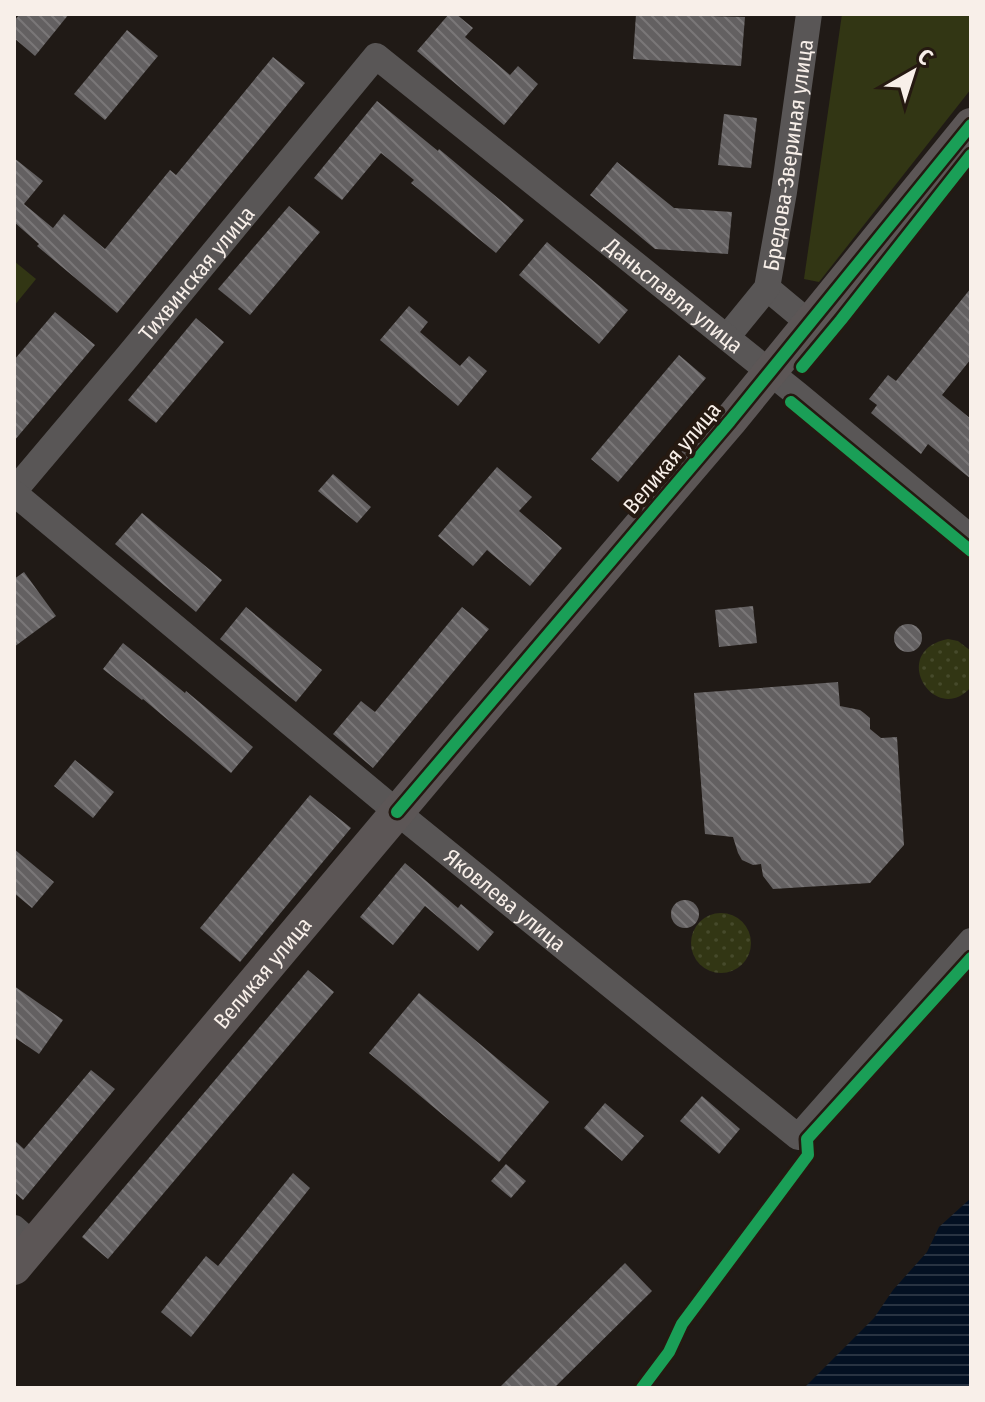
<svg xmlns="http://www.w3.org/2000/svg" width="985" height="1402" font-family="'Fira Sans Condensed',sans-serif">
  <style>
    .grass { fill: url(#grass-dots) }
    .green { fill: #323614 }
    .water { fill: url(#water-rules) }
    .building { fill: url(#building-back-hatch) }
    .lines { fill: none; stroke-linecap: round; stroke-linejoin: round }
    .minor { stroke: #595656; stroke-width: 26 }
    .major { stroke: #5c5656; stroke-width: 34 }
    .cycleway-casing { stroke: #251911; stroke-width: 17 }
    .cycleway { stroke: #1a9f57; stroke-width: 12 }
    .labels { text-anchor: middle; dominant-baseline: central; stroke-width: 8; stroke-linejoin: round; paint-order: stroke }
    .street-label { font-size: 22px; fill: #f8efe9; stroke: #251911 }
  </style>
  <defs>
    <pattern id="grass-dots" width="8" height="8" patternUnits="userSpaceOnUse" patternTransform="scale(2)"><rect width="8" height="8" fill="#323614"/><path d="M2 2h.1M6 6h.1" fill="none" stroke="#464a2b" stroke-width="1.8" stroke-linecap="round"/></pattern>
    <pattern id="water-rules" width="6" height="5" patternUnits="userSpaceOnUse" patternTransform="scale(2)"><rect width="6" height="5" fill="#031022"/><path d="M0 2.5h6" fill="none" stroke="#283342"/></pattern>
    <pattern id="building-back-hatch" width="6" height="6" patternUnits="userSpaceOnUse" patternTransform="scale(2)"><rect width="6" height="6" fill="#636061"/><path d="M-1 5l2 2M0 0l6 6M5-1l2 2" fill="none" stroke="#7a7778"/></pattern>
  </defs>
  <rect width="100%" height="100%" fill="#201a16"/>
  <g class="grass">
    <path d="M948,639L958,641L971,651V687C935,728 887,651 948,639Z"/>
    <circle cx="721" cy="943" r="30"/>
  </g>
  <g class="green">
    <path d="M842,14H971V89L819,282L804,279Z"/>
    <path d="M14,261L36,279L14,306Z"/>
  </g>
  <path class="water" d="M971,1198V1388H804L874,1318L893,1290L927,1252L939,1227Z"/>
  <g class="building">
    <path d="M20,14H69L35,56L14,38V21Z"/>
    <path d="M449,14H456L473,28L465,37L510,75L518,66L538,84L504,125L417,51Z"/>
    <path d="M636,14L745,17L741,66L633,59Z"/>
    <path d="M127,30L158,56L105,120L74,94Z"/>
    <path d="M273,57L305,83L117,313L37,246L39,244L14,222V158L43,181L24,204L53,228L64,214L105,249L170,170L176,175Z"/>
    <path d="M377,101L438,151L439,149L524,220L496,253L411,183L414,180L381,153L342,200L314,178Z"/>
    <path d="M724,114L757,118L751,168L718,165Z"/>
    <path d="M617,162L674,208L732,212L728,254L655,249L590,195Z"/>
    <path d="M289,206L320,232L250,315L218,289Z"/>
    <path d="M547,242L628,310L599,344L519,275Z"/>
    <path d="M971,288V359L942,395L971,419V479L928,444L921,454L871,413L877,405L869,399L888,375L896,381Z"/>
    <path d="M409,306L428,322L420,332L460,366L469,356L487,371L458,406L380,340Z"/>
    <path d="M55,312L95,345L14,441V360Z"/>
    <path d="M196,318L224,342L156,423L128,400Z"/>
    <path d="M679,355L706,378L618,482L591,459Z"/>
    <path d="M497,467L532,497L519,511L562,548L530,586L487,550L473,566L438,536Z"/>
    <path d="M333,474L371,507L357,523L318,491Z"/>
    <path d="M142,513L222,580L196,612L115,544Z"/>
    <path d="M24,572L56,616L14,647V579Z"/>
    <path d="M753,606L757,643L719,647L715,610Z"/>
    <path d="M246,607L322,670L296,702L220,639Z"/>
    <path d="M462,607L489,629L373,768L333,734L361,701L375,712Z"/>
    <circle cx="908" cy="638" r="14"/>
    <path d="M123,643L185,693L186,691L253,747L231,773L143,699L142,700L103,669Z"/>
    <path d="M838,682L840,706L860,710L864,713L870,718V729L881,738L897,737L904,845L870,883L773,889L763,876L761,864L753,865L742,860L738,853L733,837L705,834L694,693Z"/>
    <path d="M75,760L114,792L93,818L54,786Z"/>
    <path d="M310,795L351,828L240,962L200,928Z"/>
    <path d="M14,849L54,882L32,908L14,893Z"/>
    <path d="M405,863L458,908L461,904L494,932L478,951L425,906L393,945L360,917Z"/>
    <circle cx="685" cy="914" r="14"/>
    <path d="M308,970L334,992L108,1259L82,1237Z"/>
    <path d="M14,986L63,1020L39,1054L14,1037Z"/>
    <path d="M419,993L549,1102L499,1162L369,1053Z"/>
    <path d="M91,1070L115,1089L23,1200L14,1192V1140L24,1149Z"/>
    <path d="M702,1096L740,1129L719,1154L680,1121Z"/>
    <path d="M605,1103L644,1136L622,1161L584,1128Z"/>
    <path d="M506,1164L526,1181L511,1198L491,1181Z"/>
    <path d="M293,1173L310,1188L191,1337L161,1312L206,1256L218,1266Z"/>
    <path d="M625,1263L652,1291L554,1388H499Z"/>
  </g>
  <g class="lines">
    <g class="minor">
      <path d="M767,288L809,323"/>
      <path id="s1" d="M727,337L767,288L784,192L809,14"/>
      <path id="s2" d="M14,491L128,356L376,56L797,394L971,538"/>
      <path id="s3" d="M14,493L397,812L798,1137L971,941"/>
      <path d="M14,1228L33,1245"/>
    </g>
    <path class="major" id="s4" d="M14,1268L467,729L730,421L971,125"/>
    <defs>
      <g id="cycleway">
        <path d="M802,367L841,320L971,155"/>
        <path d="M791,402L971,551"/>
        <path d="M397,812L730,421L971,125"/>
        <path d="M642,1388L669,1352L682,1324L808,1155L807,1139L971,958"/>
      </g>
    </defs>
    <use href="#cycleway" class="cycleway-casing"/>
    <use href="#cycleway" class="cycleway"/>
  </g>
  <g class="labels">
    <g class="street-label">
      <text stroke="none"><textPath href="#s1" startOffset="198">Бредова-Звериная улица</textPath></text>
      <text stroke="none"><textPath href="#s2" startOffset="284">Тихвинская улица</textPath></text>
      <text stroke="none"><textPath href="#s2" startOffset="948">Даньславля улица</textPath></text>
      <text transform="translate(672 458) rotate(-50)">Великая улица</text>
      <text stroke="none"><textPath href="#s3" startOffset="638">Яковлева улица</textPath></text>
      <text stroke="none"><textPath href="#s4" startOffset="386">Великая улица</textPath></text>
    </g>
  </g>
  <rect width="985" height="1402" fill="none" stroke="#f8efe9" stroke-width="32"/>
  <g transform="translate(913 72) rotate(39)" stroke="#251911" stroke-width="6" paint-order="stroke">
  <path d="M0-6L14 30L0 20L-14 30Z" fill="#f8efe9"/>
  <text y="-12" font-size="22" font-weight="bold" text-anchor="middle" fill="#f8efe9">С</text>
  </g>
</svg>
